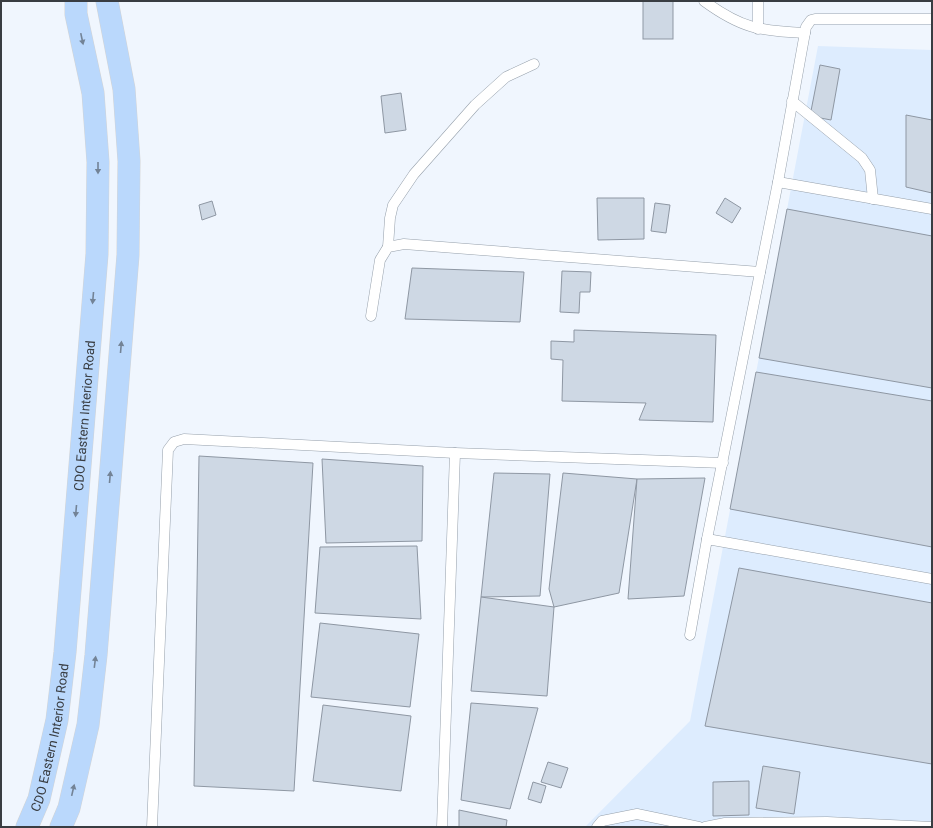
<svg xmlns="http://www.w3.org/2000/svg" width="933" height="828" font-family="Roboto,sans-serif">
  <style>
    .built { fill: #ddecfe }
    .building { fill: #ced8e4; stroke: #8e97a3 }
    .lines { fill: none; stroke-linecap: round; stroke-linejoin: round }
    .service-casing { stroke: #96a0ab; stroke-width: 11 }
    .primary-casing { stroke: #d3d4d5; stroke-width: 23 }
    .service { stroke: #fff; stroke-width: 10 }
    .primary { stroke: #bad8fc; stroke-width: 22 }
    .oneway { fill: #738396 }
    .labels { text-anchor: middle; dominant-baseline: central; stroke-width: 3; stroke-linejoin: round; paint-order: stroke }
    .street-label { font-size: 13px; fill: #393d42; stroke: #f0f6fe }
  </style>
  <rect width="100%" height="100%" fill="#f0f6fe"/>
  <path class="built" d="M818,46L932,50V827H585L690,721Z"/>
  <g class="building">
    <rect x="643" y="1" width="30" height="38"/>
    <path d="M820,65L840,69L831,120L810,116Z"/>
    <path d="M401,93L406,130L385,133L381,96Z"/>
    <path d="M906,115L932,120V193L906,187Z"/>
    <path d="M597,198H644V239L598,240Z"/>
    <path d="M725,198L741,208L732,223L716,213Z"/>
    <path d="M212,201L216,215L202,220L199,205Z"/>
    <path d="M655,203L670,205L666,233L651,231Z"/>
    <path d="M787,209L932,236V388L759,358Z"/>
    <path d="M412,268L524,272L520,322L405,319Z"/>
    <path d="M562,271L591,272L590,292H580L579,313L560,312Z"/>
    <path d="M574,330L716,335L713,422L639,420L646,403L562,401L563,360L551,359V341L574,342Z"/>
    <path d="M756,372L932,401V547L730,509Z"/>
    <path d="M199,456L313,463L294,791L194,786Z"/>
    <path d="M322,459L423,466L422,541L326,543Z"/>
    <path d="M494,473L550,474L540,596L481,597Z"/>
    <path d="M563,473L637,479L619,593L554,607L549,589Z"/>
    <path d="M705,478L684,596L628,599L637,479Z"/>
    <path d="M417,546L421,619L315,613L320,547Z"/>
    <path d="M739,568L932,603V764L705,726Z"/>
    <path d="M481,597L554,607L547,696L471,691Z"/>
    <path d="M320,623L419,634L410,707L311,697Z"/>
    <path d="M471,703L538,708L510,809L461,800Z"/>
    <path d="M323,705L411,716L401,791L313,781Z"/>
    <path d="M548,762L568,768L561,788L541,782Z"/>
    <path d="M763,766L800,772L794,814L756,808Z"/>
    <path d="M749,781V815L713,816V782Z"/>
    <path d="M533,782L546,786L541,803L528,799Z"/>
    <path d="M459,810L507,820L506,827H459Z"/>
  </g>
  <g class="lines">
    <defs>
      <g id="service">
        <path d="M704,1C741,28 759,31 805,33"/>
        <path d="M758,1V29"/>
        <path d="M792,101L862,158L870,170L873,199"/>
        <path d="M778,182L932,209"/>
        <path d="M388,247L390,218L393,205L414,174L475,105L506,77L534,64"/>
        <path d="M371,316L380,260L388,247L404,244L760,272"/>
        <path d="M707,539L778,182L806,27L811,20L815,19H932"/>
        <path d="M690,635L707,539L932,579"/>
        <path d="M152,827L168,450L174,442L184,439L455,453L723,463"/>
        <path d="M442,827L455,453"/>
        <path d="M597,827L602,821L637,814L699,827"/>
        <path d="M705,827L725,823L827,822L932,827"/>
      </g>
      <g id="primary">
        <path id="s1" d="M27,827L39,799L57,720L65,652L97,254L98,162L93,93L76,14V1"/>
        <path d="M61,827L69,808L88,725L96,655L128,255L129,161L124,89L107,1"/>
      </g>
    </defs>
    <use href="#service" class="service-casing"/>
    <use href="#primary" class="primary-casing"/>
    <use href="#service" class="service"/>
    <use href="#primary" class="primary"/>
  </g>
  <defs><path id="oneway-solid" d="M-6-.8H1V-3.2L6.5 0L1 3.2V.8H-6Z"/></defs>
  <g class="oneway">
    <use href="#oneway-solid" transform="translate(82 39) rotate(78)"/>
    <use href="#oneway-solid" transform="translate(98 168) rotate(90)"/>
    <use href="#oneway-solid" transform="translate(93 298) rotate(95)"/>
    <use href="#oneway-solid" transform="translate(121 347) rotate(-85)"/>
    <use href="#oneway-solid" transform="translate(110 477) rotate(-85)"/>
    <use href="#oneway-solid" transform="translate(76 511) rotate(95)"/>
    <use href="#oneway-solid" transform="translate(95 662) rotate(-83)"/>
    <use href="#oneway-solid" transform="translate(73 790) rotate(-77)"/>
  </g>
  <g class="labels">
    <g class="street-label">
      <text stroke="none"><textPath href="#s1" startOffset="417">CDO Eastern Interior Road</textPath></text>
      <text stroke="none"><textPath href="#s1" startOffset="93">CDO Eastern Interior Road</textPath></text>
    </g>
  </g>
  <rect width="933" height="828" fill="none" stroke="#393d42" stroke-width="4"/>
</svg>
